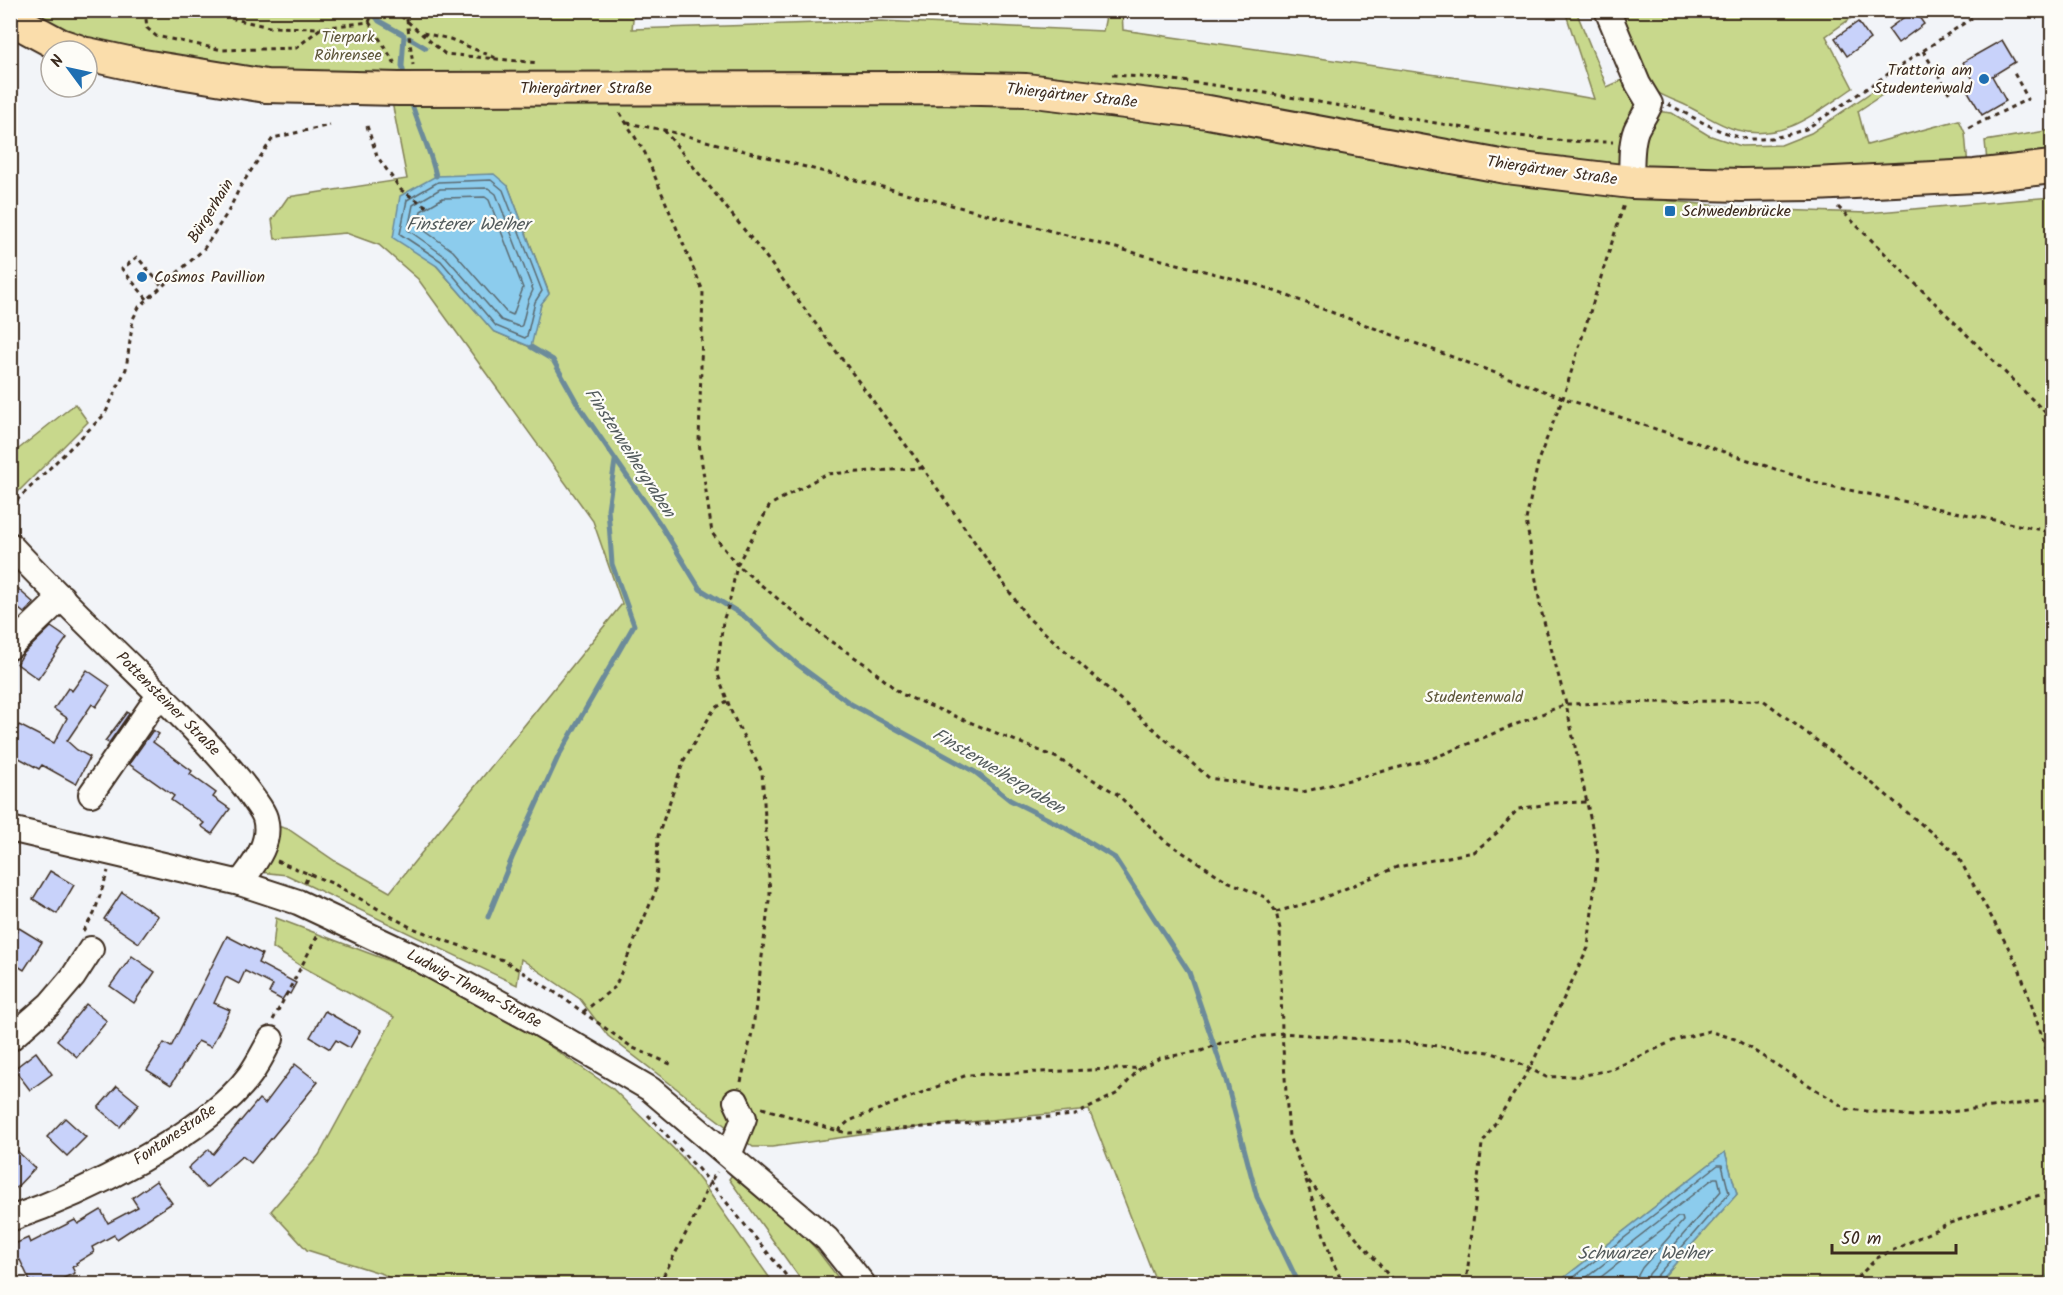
<svg xmlns="http://www.w3.org/2000/svg" width="2063" height="1295" font-family="Kalam,sans-serif">
  <style>
    .green { fill: #c8d88c; stroke: #828155; stroke-width: 1.5; fill-rule: evenodd }
    .water { fill: #8ccced; stroke: #6c8b9a; stroke-width: 1.5 }
    .lines { fill: none; stroke-linecap: round; stroke-linejoin: round }
    .shore { stroke: #5b6b71; stroke-width: 1.5 }
    .stream { stroke: #6c8b9a; stroke-width: 5 }
    .building { fill: #c8d2fa; stroke: #3b2a1e; stroke-width: 1.5 }
    .minor-casing { stroke: #3b2a1e; stroke-width: 28 }
    .major-casing { stroke: #3b2a1e; stroke-width: 36 }
    .path { stroke: #3b2a1e; stroke-width: 3; stroke-dasharray: 4.5 4.5; stroke-linecap: butt }
    .minor { stroke: #fdfcf7; stroke-width: 24 }
    .major { stroke: #faddab; stroke-width: 32 }
    .poi-dot { fill: #1f6fb2; stroke: #fdfcf7; stroke-width: 2 }
    .labels { text-anchor: middle; dominant-baseline: central; stroke-width: 4.5; stroke-linejoin: round; paint-order: stroke }
    .park-label { font-size: 16px; fill: #5e563a; stroke: #fdfcf7 }
    .poi-label { font-size: 16px; fill: #3b2a1e; stroke: #fdfcf7; text-anchor: start }
    .street-label { font-size: 16px; fill: #3b2a1e; stroke: #fdfcf7 }
    .water-label { font-size: 18px; font-style: italic; fill: #535b5c; stroke: #fdfcf7 }
  </style>
  <rect width="100%" height="100%" fill="#f2f4f8"/>
  <filter id="ink" filterUnits="userSpaceOnUse"><feTurbulence type="fractalNoise" baseFrequency=".0167" numOctaves="2"/><feDisplacementMap in="SourceGraphic" scale="12" xChannelSelector="R" yChannelSelector="G"/><feConvolveMatrix kernelMatrix="1 2 1 2 8 2 1 2 1" color-interpolation-filters="sRGB"/></filter>
  <g filter="url(#ink)">
    <g class="green">
      <path d="M634,10L632,29L881,21L1103,31L1107,11H1122L1123,30L1549,91L1594,99L1565,11H1576L1607,87L1625,79L1635,101L1628,121L1655,111L1672,113L1708,135L1741,146L1781,145L1811,133L1873,91H1888L1858,111L1867,145L1959,120L1965,133L1968,167L1828,173L1614,170L1116,90L263,76L60,34L21,11Z"/>
      <path d="M1616,11H1861L1826,36L1853,88C1817,112 1784,142 1737,130C1721,126 1705,115 1691,108C1675,99 1661,98 1647,84Z"/>
      <path d="M936,96L1115,112L1612,195L1750,209L1867,213L2052,197V1213L2047,1284H1657L1737,1194L1725,1152L1556,1284H1157L1089,1110L919,1127L772,1147H753L608,1036L580,999L521,959L517,985L287,875L260,872L273,825L288,829L335,861L390,892L622,604L593,521L418,279L379,245L346,233L275,239L272,220L288,197L407,179L391,97ZM508,186L549,293L541,304L530,347L493,331L434,263Z"/>
      <path d="M2052,130V152L1987,162L1985,141Z"/>
      <path d="M75,404L88,422L11,499V455Z"/>
      <path d="M276,918L408,968L533,1035L612,1088L682,1157L706,1188L774,1284H398L383,1274L307,1250L271,1211L319,1155L394,1017L301,966L273,948Z"/>
      <path d="M742,1169L817,1250L843,1284H804L729,1179L734,1172Z"/>
    </g>
    <g class="water">
      <path d="M494,174L508,186L549,294L541,304L531,347L493,331L437,266L393,238L400,196L436,176Z"/>
      <path d="M1725,1152L1737,1194L1657,1284H1556Z"/>
      <path d="M2052,1213V1284H2047Z"/>
    </g>
    <g class="lines">
      <g class="shore">
        <path d="M491,180L503,190L542,291L535,302L527,336L525,338L496,326L441,261L400,234L407,200L438,182Z"/>
        <path d="M488,188L496,194L533,290L528,301L522,325L520,327L501,320L446,257L408,230L413,205L440,189Z"/>
        <path d="M485,197L489,200L523,288L513,315L506,312L453,251L418,226L421,211L443,198Z"/>
        <path d="M1565,1284L1718,1165H1722L1729,1193L1655,1278L1653,1284"/>
        <path d="M1578,1284L1714,1178H1718L1721,1191L1649,1274L1646,1284"/>
        <path d="M1592,1284L1678,1217H1682L1683,1221L1642,1268L1637,1277V1284"/>
      </g>
      <g class="stream">
        <path d="M371,10L379,21L404,35L402,66L405,78"/>
        <path d="M409,38L426,48"/>
        <path d="M410,98C418,126 430,148 436,176"/>
        <path d="M531,347L553,360L580,408L662,527L700,589L744,616L797,664L851,704L975,772L1010,800L1064,827L1115,858L1189,972L1226,1080L1257,1197L1299,1284"/>
        <path d="M488,917L512,858L558,757L634,625L612,564L608,509L615,461"/>
      </g>
    </g>
    <g class="building">
      <path d="M1914,10L1924,24L1898,43L1888,29Z"/>
      <path d="M1858,22L1870,39L1847,56L1835,38Z"/>
      <path d="M2002,40L2015,62L1992,76L2006,101L1982,115L1966,88L1975,83L1963,62Z"/>
      <path d="M10,582L34,603L24,613L10,602Z"/>
      <path d="M51,627L67,638L38,679L17,664L23,654Z"/>
      <path d="M87,670L110,686L96,707L92,704L67,741L77,750L90,757L76,784L42,765L39,769L10,753V741L19,725L54,743L67,718L54,709L68,688L72,691Z"/>
      <path d="M127,712L129,714L109,743L105,741Z"/>
      <path d="M153,730L159,734L153,742L192,771L190,774L216,793L213,797L230,809L212,834L201,826L204,823L171,800L174,796L129,764Z"/>
      <path d="M50,871L74,885L57,914L33,899Z"/>
      <path d="M122,892L158,916L139,943L104,919Z"/>
      <path d="M19,928L42,942L24,970L10,961V941Z"/>
      <path d="M227,936L262,954L258,963L296,983L290,994L287,992L282,1000L269,993L273,985L245,971L239,984L226,977L214,1003L230,1010L211,1047L198,1041L171,1085L147,1070L164,1043L171,1047Z"/>
      <path d="M132,956L155,972L134,1003L110,986Z"/>
      <path d="M86,1004L107,1021L77,1057L57,1040Z"/>
      <path d="M325,1011L360,1031L350,1048L336,1040L330,1049L310,1037Z"/>
      <path d="M36,1052L52,1074L30,1090L14,1069Z"/>
      <path d="M295,1064L318,1082L251,1163L242,1156L206,1188L188,1168L209,1149L213,1154L259,1099L265,1104Z"/>
      <path d="M117,1086L139,1104L120,1127L98,1108Z"/>
      <path d="M65,1118L86,1137L67,1156L47,1137Z"/>
      <path d="M10,1144L35,1168L10,1194Z"/>
      <path d="M156,1181L172,1203L117,1239L114,1235L92,1247L94,1252L76,1263L77,1265L72,1267L75,1273L51,1284H36L34,1281L31,1283L20,1260L10,1264V1246L28,1238L30,1243L75,1220L78,1224L101,1210L108,1223L138,1207L132,1198Z"/>
    </g>
    <g class="lines">
      <defs>
        <g id="minor">
          <path d="M1607,10L1638,84L1650,104C1646,114 1640,121 1636,130C1630,146 1632,165 1631,182"/>
          <path d="M10,545C64,603 122,657 178,713C205,740 231,767 253,798C257,804 263,811 265,818C272,843 254,864 240,883"/>
          <path d="M10,647L62,597"/>
          <path d="M91,794L160,694"/>
          <path d="M10,829L240,883L298,902L415,957L539,1024L650,1089L827,1239L863,1284"/>
          <path d="M10,1039L50,1004L73,977L91,949"/>
          <path d="M729,1155L744,1118L736,1101"/>
          <path d="M10,1219C80,1195 206,1135 250,1075C258,1064 264,1051 271,1039"/>
        </g>
        <g id="major">
          <path d="M10,18L60,45L78,51"/>
          <path d="M87,54L137,65L266,86L399,89L937,88L1026,90L1208,112L1506,167L1631,182L1741,185L1814,184L1975,176L2052,167"/>
        </g>
      </defs>
      <use href="#minor" class="minor-casing"/>
      <use href="#major" class="major-casing"/>
      <g class="path">
        <path d="M145,10L147,28L156,36L223,50L296,48L321,28L369,22L374,10"/>
        <path d="M196,10L269,27L321,28"/>
        <path d="M394,10L445,54L539,63"/>
        <path d="M410,10L407,20L413,65"/>
        <path d="M369,22L394,62V67"/>
        <path d="M423,33L450,39L496,58"/>
        <path d="M1923,51L1950,94"/>
        <path d="M1112,75C1221,81 1329,105 1436,123C1495,133 1553,143 1613,142"/>
        <path d="M1668,104C1691,116 1725,137 1751,139C1770,140 1788,135 1806,129L1984,10"/>
        <path d="M620,113L645,153L703,291L699,443L712,533L737,565L729,604L723,621L717,672L733,716L762,772L770,893L753,1028L741,1082"/>
        <path d="M627,123L664,130L1258,285L1563,398L1820,484L2052,532"/>
        <path d="M367,126L377,156L401,190L429,208"/>
        <path d="M1969,128L2028,99L2014,73"/>
        <path d="M664,130L766,257L923,468L1027,617L1209,778L1303,792L1431,759L1566,704L1763,700L1861,774L1956,853L2018,965L2052,1066"/>
        <path d="M1838,207L2052,419"/>
        <path d="M147,299L122,269L137,257L162,286"/>
        <path d="M923,468L826,474L770,505L737,565L824,637L868,666L901,694L1055,757L1117,794L1165,841L1227,881L1267,898L1276,912L1280,929L1282,1033L1289,1137L1306,1178L1396,1284"/>
        <path d="M10,507L105,414L126,369L133,319L139,307L203,250L228,212L240,187L273,138L330,125"/>
        <path d="M277,861L334,884L410,927L449,942L503,960L559,995L633,1048L673,1065"/>
        <path d="M305,883L309,873"/>
        <path d="M1276,912L1318,900L1397,867L1474,852L1498,832L1518,809L1554,803L1586,802"/>
        <path d="M83,931L94,914L108,871"/>
        <path d="M583,1012L615,987L656,890L658,836L684,760L714,709L727,701"/>
        <path d="M273,1020L319,933"/>
        <path d="M762,1108L838,1131L849,1133L1075,1115L1118,1093L1140,1068"/>
        <path d="M648,1115L710,1182L793,1284"/>
        <path d="M838,1131L849,1121L967,1075L1140,1068L1160,1058L1201,1051L1221,1043L1282,1033L1413,1043L1489,1052L1513,1060L1546,1077L1581,1076L1613,1069L1675,1040L1709,1031L1735,1039L1847,1109L1914,1116L2052,1100"/>
        <path d="M1306,1180L1332,1260L1343,1284"/>
        <path d="M659,1284L694,1218L710,1182L717,1172"/>
        <path d="M1466,1284L1482,1144L1530,1068L1588,948L1598,855L1566,704L1541,610L1526,520L1539,458L1563,398L1624,204"/>
        <path d="M1851,1284L1877,1258L1947,1224L2010,1203L2052,1192"/>
      </g>
      <use href="#minor" class="minor"/>
      <use href="#major" class="major"/>
    </g>
  </g>
  <g class="poi-dot">
    <circle cx="1984" cy="79" r="6"/>
    <rect x="1664" y="205" width="12" height="12" rx="3"/>
    <circle cx="142" cy="277" r="6"/>
  </g>
  <g class="labels">
    <g class="park-label">
      <text x="348" y="37">Tierpark<tspan x="348" dy="18">Röhrensee</tspan></text>
      <text x="1474" y="697">Studentenwald</text>
    </g>
    <g class="poi-label">
      <text x="1972" y="70" text-anchor="end">Trattoria am<tspan x="1972" dy="18">Studentenwald</tspan></text>
      <text x="1682" y="211">Schwedenbrücke</text>
      <text x="154" y="277">Cosmos Pavillion</text>
    </g>
    <g class="street-label">
      <text x="586" y="88">Thiergärtner Straße</text>
      <text transform="translate(1072 96) rotate(6)">Thiergärtner Straße</text>
      <text transform="translate(1552 171) rotate(8)">Thiergärtner Straße</text>
      <text transform="translate(211 211) rotate(-58)">Bürgerhain</text>
      <text transform="translate(168 704) rotate(45)">Pottensteiner Straße</text>
      <text transform="translate(474 989) rotate(28)">Ludwig-Thoma-Straße</text>
      <text transform="translate(175 1135) rotate(-34)">Fontanestraße</text>
    </g>
    <g class="water-label">
      <text x="468" y="225">Finsterer Weiher</text>
      <text transform="translate(629 453) rotate(57)">Finsterweihergraben</text>
      <text transform="translate(998 772) rotate(31)">Finsterweihergraben</text>
      <text x="1644" y="1254">Schwarzer Weiher</text>
    </g>
  </g>
  <rect width="2063" height="1295" fill="none" stroke="#fdfcf7" stroke-width="36"/>
  <rect x="18" y="18" width="2027" height="1259" fill="none" stroke="#3b2a1e" stroke-width="2" filter="url(#ink)"/>
  <g transform="translate(69 69) rotate(303)"><circle r="28" fill="#fdfcf7" stroke="#afa8a0" stroke-width="1.5"/>
  <path d="M0-4.5L10 22L0 15L-10 22Z" fill="#1f6fb2"/>
  <text y="-9" font-size="16" font-weight="bold" text-anchor="middle" fill="#3b2a1e">N</text>
  </g>
  <path d="M1832 1244v9h124v-9" fill="none" stroke="#3b2a1e" stroke-width="3"/>
  <text x="1841" y="1244" font-size="18" fill="#3b2a1e" stroke="#fdfcf7" stroke-width="4.5" paint-order="stroke">50 m</text>
</svg>
